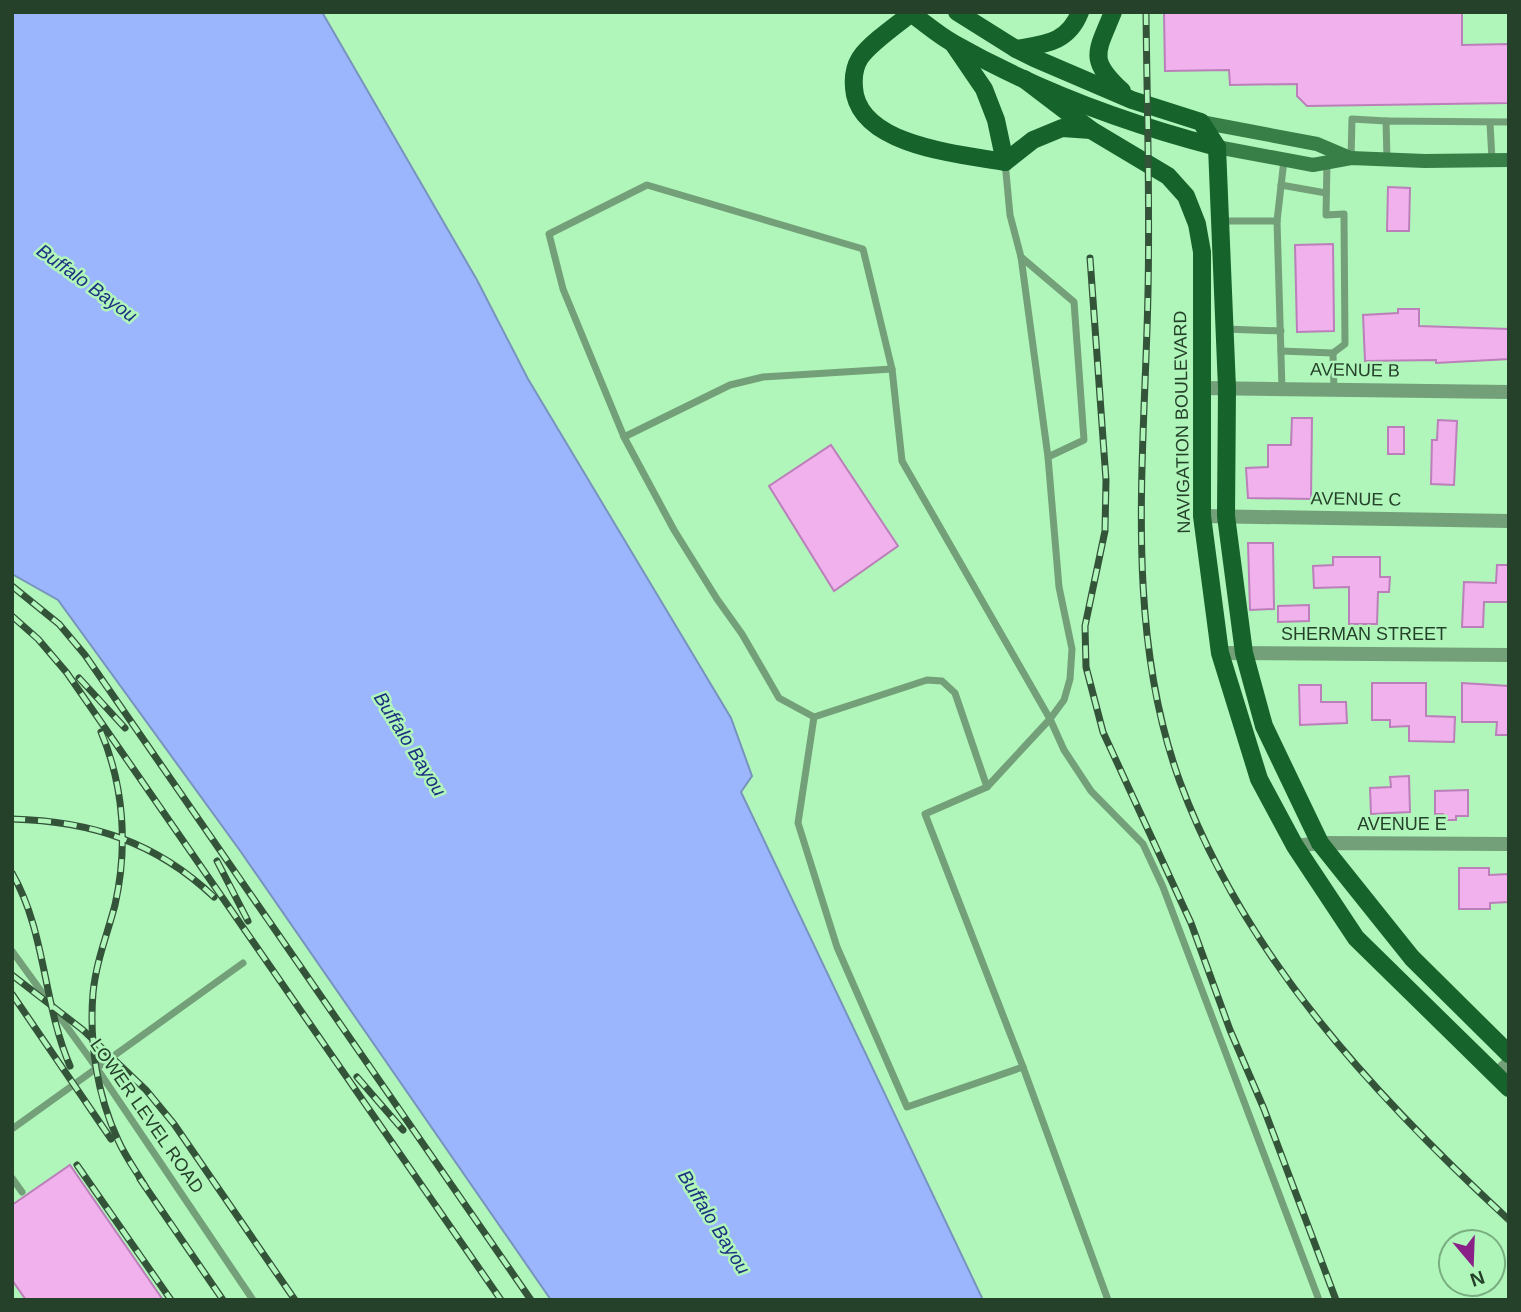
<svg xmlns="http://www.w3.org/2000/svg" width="1521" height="1312" font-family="Arial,sans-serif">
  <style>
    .water { fill: #9bb6fd; stroke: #7893be; stroke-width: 2 }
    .building { fill: #f0b1ed; stroke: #bb7fb9; stroke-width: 2 }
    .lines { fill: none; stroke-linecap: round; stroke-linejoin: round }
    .service { stroke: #73a079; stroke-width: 7 }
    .minor { stroke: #73a079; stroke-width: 14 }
    .secondary { stroke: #377f46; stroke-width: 14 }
    .primary { stroke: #17632c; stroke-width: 18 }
    .rail-casing { stroke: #335439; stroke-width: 7 }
    .rail { stroke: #b0f6ba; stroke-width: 4.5; stroke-dasharray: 13; stroke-linecap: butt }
    .labels { text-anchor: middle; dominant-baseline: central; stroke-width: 5; stroke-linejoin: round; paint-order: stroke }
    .street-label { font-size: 18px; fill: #25412a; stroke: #b0f6ba }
    .water-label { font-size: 19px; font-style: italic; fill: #1e3181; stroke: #b0f6ba }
  </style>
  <rect width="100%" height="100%" fill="#b0f6ba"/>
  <path class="water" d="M12,12H322L477,280L528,379L731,718L752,776L741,792L983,1300H551L241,852L58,600L12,574Z"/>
  <g class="building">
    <path d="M1164,12H1462V45L1509,44V103L1307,106L1297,96V84L1230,85L1229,70L1165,71Z"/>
    <path d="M1388,187L1410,188L1409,231H1387Z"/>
    <path d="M1333,244L1334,331L1297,332L1295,245Z"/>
    <path d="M1398,309H1419V326L1509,329V359L1436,363V360L1365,361L1363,315L1398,313Z"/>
    <path d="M1292,418H1312L1311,499L1248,498L1246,468L1268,467V445H1291Z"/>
    <path d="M1438,420L1457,421L1454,485L1431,484L1432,440H1437Z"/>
    <rect x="1388" y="427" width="16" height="27"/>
    <path d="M831,445L898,546L834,591L769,486Z"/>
    <path d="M1248,543H1273L1274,609L1250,610Z"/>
    <path d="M1333,557H1380V577H1390L1389,592H1378L1377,624H1349V587L1314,588L1313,566L1333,565Z"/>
    <path d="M1497,565H1509V602H1484L1483,627H1462L1464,582L1496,583Z"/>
    <path d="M1309,605V621L1278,622V606Z"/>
    <path d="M1372,683H1426V716L1455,717L1454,742L1409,741V726L1390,727V720H1372Z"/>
    <path d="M1462,683L1509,686V735H1496L1497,722H1462Z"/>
    <path d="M1299,685H1321V702H1346L1347,723L1300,725Z"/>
    <path d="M1409,776L1410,812L1371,814L1370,788L1391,787L1390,777Z"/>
    <path d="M1468,790V816H1456V820H1443V814H1435V791Z"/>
    <path d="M1459,868H1489V875L1509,874V902L1490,903V909H1459Z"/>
    <path d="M70,1165L163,1300H26L12,1280V1205Z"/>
  </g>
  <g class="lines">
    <g class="service">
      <path d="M1490,123L1492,160"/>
      <path d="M1351,158L1352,119L1386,121"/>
      <path d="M1387,159L1386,121L1509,122"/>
      <path d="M1005,162L1010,215L1021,257"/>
      <path d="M1327,162L1326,215L1344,214L1345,344L1333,353L1334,390"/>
      <path d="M1281,185L1326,193"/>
      <path d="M1221,221H1277L1284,160"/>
      <path d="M1277,221L1282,389"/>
      <path d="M1225,329L1281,331"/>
      <path d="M1281,351L1333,353"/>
      <path d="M624,437L730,385L763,377L892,369L902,461L1050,719L987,787L925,814L1023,1067L1108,1300"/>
      <path d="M1048,457L1084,440L1074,302L1021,257L1048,457L1059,587L1072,649L1070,679L1064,700L1050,719L1064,750L1091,791L1143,844L1163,887L1319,1300"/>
      <path d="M814,717L779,698L742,634L717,599L674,530L624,437L563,289L549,234L647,185L863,249L892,369"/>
      <path d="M987,787L955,693L942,681L927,680L814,717L798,823L837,947L907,1107L1023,1067"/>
      <path d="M12,951L96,1067L253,1300"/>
      <path d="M12,1129L243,963"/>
      <path d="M12,1178L22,1192"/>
    </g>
    <g class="minor">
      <path d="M1201,388L1509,392"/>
      <path d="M1202,516L1509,521"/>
      <path d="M1220,653L1509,655"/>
      <path d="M1295,846L1320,843L1509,844"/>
      <path d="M1495,1076L1509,1063"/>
    </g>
    <g class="secondary">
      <path d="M1201,122L1317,144L1350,158"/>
      <path d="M1217,147L1313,165L1351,158L1425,161L1509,160"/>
    </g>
    <g class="primary">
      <path d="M909,12C924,22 938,35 953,43C1034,89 1128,124 1217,147"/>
      <path d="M913,12C899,23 869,44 860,58C853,69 853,84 855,95C867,147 961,154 1005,162L1033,140L1062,128L1091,130"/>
      <path d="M957,12L1016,49L1034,58L1132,100L1201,122L1217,147L1227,388L1226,516L1244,653L1264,726L1320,843L1412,958L1509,1054"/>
      <path d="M1113,12C1097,52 1087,59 1122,91"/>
      <path d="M954,45L984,89L996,120L1005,162"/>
      <path d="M1016,49C1045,44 1068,43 1080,12"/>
      <path d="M1024,79L1091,130L1168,176L1186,196L1197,224L1202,252V516L1220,653L1259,779L1295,846L1356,938L1509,1088"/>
    </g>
    <defs>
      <g id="rail">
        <path d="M1146,12C1147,105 1150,199 1148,292C1145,454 1123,626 1180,782C1244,956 1375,1096 1509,1220"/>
        <path d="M1090,258L1106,480L1105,531L1085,626L1086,667L1103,732L1191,923L1230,1030L1264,1109L1336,1300"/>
        <path d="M12,586L59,624L85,655L531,1300"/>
        <path d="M12,616L38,639L67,673L501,1300"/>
        <path d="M79,678L125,728"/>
        <path d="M101,732C124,786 128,847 115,905C107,935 96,962 93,993C89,1042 97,1095 118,1140C125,1156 136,1171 145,1186"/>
        <path d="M12,819C91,821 156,842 214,897"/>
        <path d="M217,861L248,921"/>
        <path d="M12,873C46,932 43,1004 70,1066"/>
        <path d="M12,975L83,1030L146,1090L174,1124L295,1300"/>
        <path d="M12,994L111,1139"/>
        <path d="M357,1077L403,1130"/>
        <path d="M77,1165L171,1300"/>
        <path d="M140,1179L223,1300"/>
      </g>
    </defs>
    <use href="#rail" class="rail-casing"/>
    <use href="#rail" class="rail"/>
  </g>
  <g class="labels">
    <g class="street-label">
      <text transform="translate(1355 370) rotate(1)">AVENUE B</text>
      <text transform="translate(1182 422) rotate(-91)">NAVIGATION BOULEVARD</text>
      <text transform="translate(1356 499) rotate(1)">AVENUE C</text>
      <text x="1364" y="634">SHERMAN STREET</text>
      <text x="1402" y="824">AVENUE E</text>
      <text transform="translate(147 1116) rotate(55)">LOWER LEVEL ROAD</text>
    </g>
    <g class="water-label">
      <text transform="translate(87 283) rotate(36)">Buffalo Bayou</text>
      <text transform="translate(410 744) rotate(58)">Buffalo Bayou</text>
      <text transform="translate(714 1222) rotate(58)">Buffalo Bayou</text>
    </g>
  </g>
  <rect width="1521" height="1312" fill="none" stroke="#25412a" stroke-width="28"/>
  <g transform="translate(1472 1263) rotate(161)"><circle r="33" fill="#b0f6ba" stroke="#78ae80" stroke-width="2"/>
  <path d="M0-5L12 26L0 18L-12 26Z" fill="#892188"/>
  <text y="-10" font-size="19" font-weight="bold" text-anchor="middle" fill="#25412a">N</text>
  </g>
</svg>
